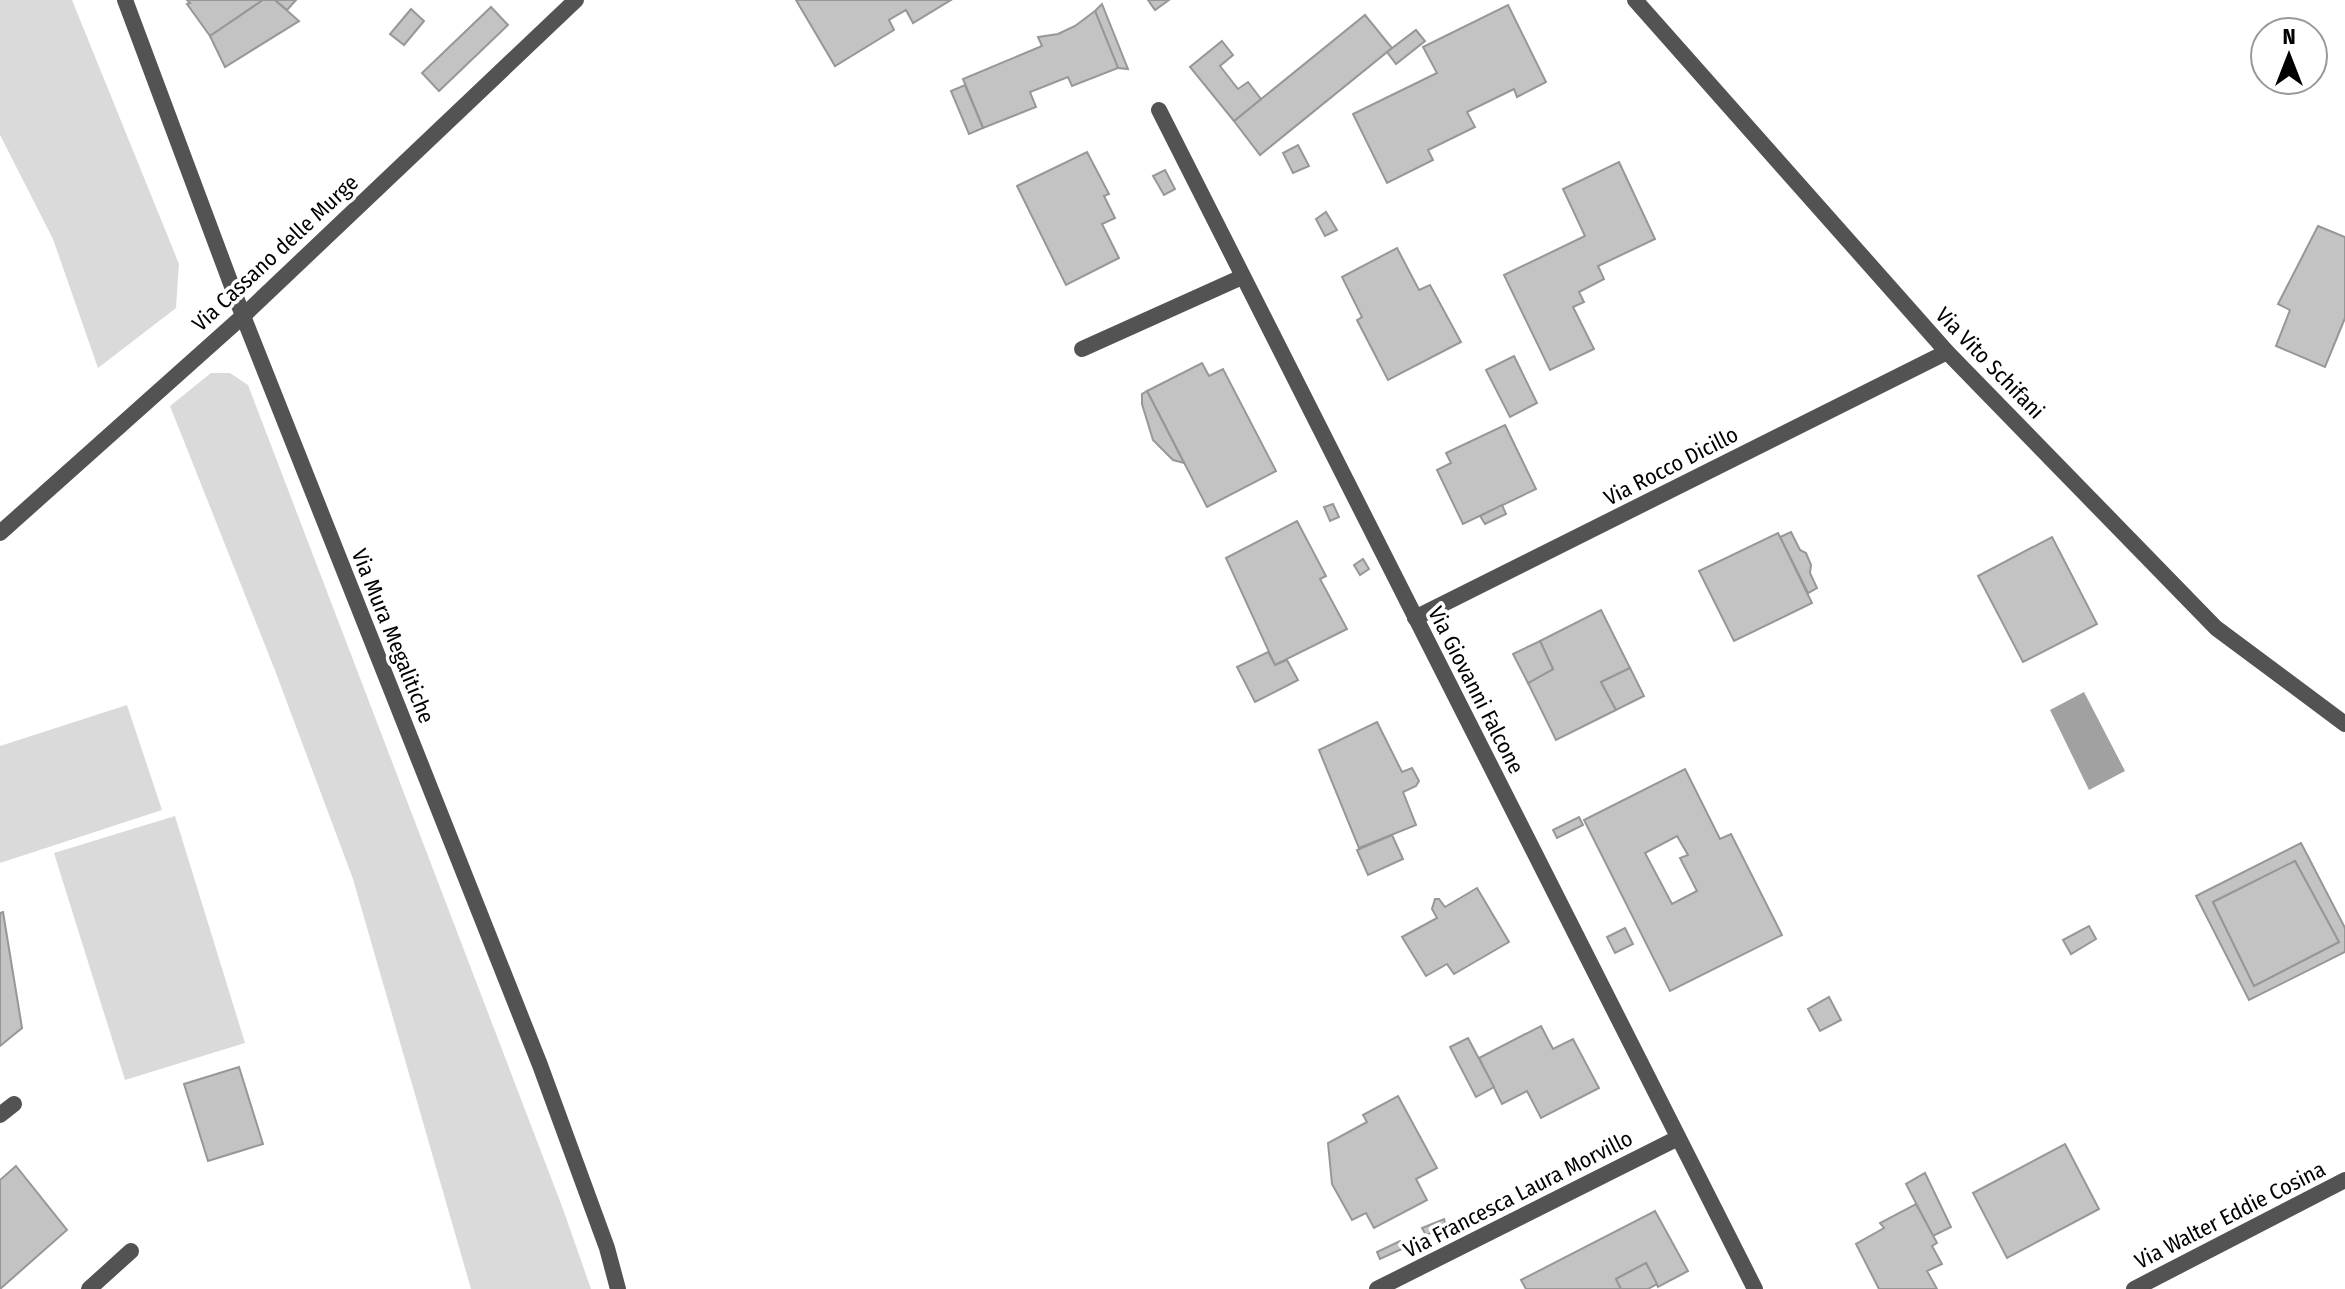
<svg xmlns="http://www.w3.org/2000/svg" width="2345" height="1289" font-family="'Fira Sans Condensed',sans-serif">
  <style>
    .green { fill: #dadada }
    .water { fill: #a1a1a1 }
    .building { fill: #c3c3c3; stroke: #979797; stroke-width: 2; fill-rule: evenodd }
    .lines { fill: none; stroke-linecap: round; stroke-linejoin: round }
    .minor { stroke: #535353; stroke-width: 16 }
    .tertiary { stroke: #535353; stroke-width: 16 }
    .labels { text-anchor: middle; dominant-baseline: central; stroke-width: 7; stroke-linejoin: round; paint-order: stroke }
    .street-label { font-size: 22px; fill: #000; stroke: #fff }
  </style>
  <rect width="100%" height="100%" fill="#fff"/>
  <g class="green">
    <path d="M0,0H72L179,264L176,308L98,368L53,239L0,135Z"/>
    <path d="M211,373H230L248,385L563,1209L591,1289H471L353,879L276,673L170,406Z"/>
    <path d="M127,705L162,810L0,863V746Z"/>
    <path d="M175,816L245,1043L125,1080L54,853Z"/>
  </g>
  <path class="water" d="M2084,692L2125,771L2089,790L2050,710Z"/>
  <g class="building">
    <path d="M187,0H263L210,36L187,4L190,3Z"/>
    <path d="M263,0H275L299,21L225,67L210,36Z"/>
    <path d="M275,0H296L287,10Z"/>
    <path d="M796,0H951L913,23L906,10L889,20L894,30L835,66Z"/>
    <path d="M1148,0H1169L1155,10Z"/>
    <path d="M1102,4L1128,69L1118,68L1095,11Z"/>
    <path d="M1508,5L1546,82L1517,97L1514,89L1467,112L1475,127L1428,150L1433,160L1387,183L1353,114L1437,73L1423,47Z"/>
    <path d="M491,7L508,25L439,91L422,73Z"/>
    <path d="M411,9L424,21L404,45L390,34Z"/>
    <path d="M1095,11L1118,68L1072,86L1068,77L1030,92L1036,107L983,128L963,79L1042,46L1038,37L1058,34L1075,26Z"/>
    <path d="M1365,15L1392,48L1260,155L1234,121Z"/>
    <path d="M1416,30L1425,41L1396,64L1387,52Z"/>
    <path d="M1222,41L1233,55L1220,66L1238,89L1248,82L1261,99L1234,121L1190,67Z"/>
    <path d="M965,85L983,128L969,134L951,91Z"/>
    <path d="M1298,145L1309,166L1293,173L1283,153Z"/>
    <path d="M1087,152L1109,194L1104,196L1115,218L1102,224L1119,258L1066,285L1017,186Z"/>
    <path d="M1619,162L1655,239L1598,266L1604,279L1579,292L1584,302L1573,307L1594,349L1550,370L1504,275L1585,236L1563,189Z"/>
    <path d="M1165,170L1175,189L1164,195L1153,176Z"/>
    <path d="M1326,212L1337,230L1325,236L1316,219Z"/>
    <path d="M2318,226L2345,237V318L2325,367L2276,346L2290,310L2278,304Z"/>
    <path d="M1397,248L1419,290L1430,285L1461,342L1388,380L1357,320L1362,317L1342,277Z"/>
    <path d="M1514,356L1537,403L1510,417L1486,370Z"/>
    <path d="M1202,363L1209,376L1223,369L1276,471L1207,507L1147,391Z"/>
    <path d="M1147,391L1184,463L1173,460L1153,440L1142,404V394Z"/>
    <path d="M1505,425L1536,489L1463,524L1437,470L1451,463L1446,453Z"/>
    <path d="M1333,504L1339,517L1330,521L1324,507Z"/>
    <path d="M1502,505L1506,514L1485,524L1480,516Z"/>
    <path d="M1297,521L1326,576L1320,579L1347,629L1275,665L1226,558Z"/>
    <path d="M1791,532L1800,550L1806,553L1811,565L1810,573L1817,588L1808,593L1780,537Z"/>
    <path d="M1778,533L1812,603L1734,641L1699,571Z"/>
    <path d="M2052,537L2097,624L2023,662L1978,576Z"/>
    <path d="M1363,559L1369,569L1360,575L1354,565Z"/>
    <path d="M1601,610L1630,668L1601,682L1616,710L1556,740L1528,683L1553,669L1540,641Z"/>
    <path d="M1540,641L1553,669L1528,683L1513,654Z"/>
    <path d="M1268,652L1275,665L1287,660L1298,680L1255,702L1237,667Z"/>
    <path d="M1630,668L1644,696L1616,710L1601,682Z"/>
    <path d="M1377,722L1402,772L1412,768L1419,781L1416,786L1403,792L1416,825L1359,848L1319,750Z"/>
    <path d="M1685,769L1720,839L1731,834L1782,935L1670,991L1584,820ZM1677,836L1688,855L1680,858L1697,891L1672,904L1645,853Z"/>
    <path d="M1579,817L1583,825L1557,838L1553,830Z"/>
    <path d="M1392,835L1403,859L1368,875L1357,850Z"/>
    <path d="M2301,843L2345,928V952L2249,1000L2196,896ZM2295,861L2339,942L2254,986L2213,902Z"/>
    <path d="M2295,861L2339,942L2254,986L2213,902Z"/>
    <path d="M1477,888L1509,942L1454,974L1447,964L1426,976L1402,937L1437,918L1432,909L1435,899H1439L1445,907Z"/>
    <path d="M3,912L22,1028L0,1046V913Z"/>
    <path d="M2089,926L2096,939L2071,954L2063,940Z"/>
    <path d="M1625,928L1633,944L1615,953L1607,937Z"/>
    <path d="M1829,997L1841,1020L1820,1031L1808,1009Z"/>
    <path d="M1541,1026L1553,1049L1573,1039L1599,1088L1541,1118L1527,1091L1502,1104L1479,1058Z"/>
    <path d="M1468,1038L1494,1087L1476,1097L1450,1047Z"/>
    <path d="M239,1067L263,1144L208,1161L184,1084Z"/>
    <path d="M1398,1096L1437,1168L1416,1179L1427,1200L1374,1228L1366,1213L1352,1220L1332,1184L1328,1143L1367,1122L1363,1115Z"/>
    <path d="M2065,1144L2099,1209L2007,1258L1973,1193Z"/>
    <path d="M16,1166L67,1230L0,1289V1180Z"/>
    <path d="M1925,1173L1951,1227L1933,1236L1906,1184Z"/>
    <path d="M1916,1204L1937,1243L1932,1246L1942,1264L1927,1271L1937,1289H1879L1856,1244L1884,1228L1880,1223Z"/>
    <path d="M1655,1211L1688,1271L1658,1287L1646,1263L1616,1279L1621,1289H1526L1521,1280Z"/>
    <path d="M1444,1219L1446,1227L1426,1235L1422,1228Z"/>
    <path d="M1400,1241L1404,1248L1380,1259L1377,1252Z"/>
    <path d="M1646,1263L1657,1284L1648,1289H1621L1616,1279Z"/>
  </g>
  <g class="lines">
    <g class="minor">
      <path d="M1635,0L1947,352L2216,628L2345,724"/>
      <path d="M1159,110L1755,1289"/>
      <path d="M1082,349L1242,277"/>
      <path d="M0,533L243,316"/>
      <path d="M1415,618L1947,352"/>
      <path d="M0,1115L14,1104"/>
      <path d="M89,1289L131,1251"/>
      <path d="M1377,1289L1678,1138"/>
      <path d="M2134,1289L2345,1180"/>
    </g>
    <g class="tertiary">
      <path d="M125,0L243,316L540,1065L607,1248L618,1289"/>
      <path d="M243,316L576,0"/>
    </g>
  </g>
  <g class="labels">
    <g class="street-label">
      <text transform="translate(275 253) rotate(-43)">Via Cassano delle Murge</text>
      <text transform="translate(1990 363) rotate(46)">Via Vito Schifani</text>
      <text transform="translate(1671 466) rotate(-27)">Via Rocco Dicillo</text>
      <text transform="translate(393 636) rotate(68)">Via Mura Megalitiche</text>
      <text transform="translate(1476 690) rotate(63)">Via Giovanni Falcone</text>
      <text transform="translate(1518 1194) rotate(-27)">Via Francesca Laura Morvillo</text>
      <text transform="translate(2230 1215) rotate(-27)">Via Walter Eddie Cosina</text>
    </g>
  </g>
  <g transform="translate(2289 56)"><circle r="38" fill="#ffffff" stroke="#999999" stroke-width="2"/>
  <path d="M0-6L14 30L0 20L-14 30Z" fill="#000000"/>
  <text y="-12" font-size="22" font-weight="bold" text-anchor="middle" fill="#000000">N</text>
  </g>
</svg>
